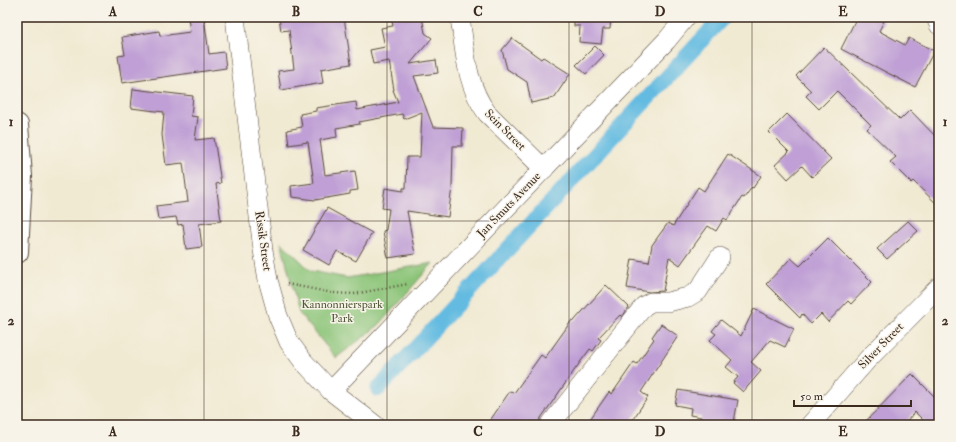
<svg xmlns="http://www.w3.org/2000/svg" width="956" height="442" font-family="'IM FELL Double Pica',serif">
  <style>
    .green { fill: #8bc478; stroke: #63774b }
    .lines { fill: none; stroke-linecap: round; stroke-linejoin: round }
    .canal { stroke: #64bbe1; stroke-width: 16 }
    .building { fill: #bf9fd5 }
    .minor-casing { stroke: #564739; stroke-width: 20 }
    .major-casing { stroke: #564739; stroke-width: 24 }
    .path { stroke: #564739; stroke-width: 2.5; stroke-dasharray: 1 3; stroke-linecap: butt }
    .minor { stroke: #fff; stroke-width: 19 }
    .major { stroke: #fff; stroke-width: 22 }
    .grid { fill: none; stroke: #3b2a1e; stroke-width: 1; stroke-opacity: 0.55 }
    .labels { text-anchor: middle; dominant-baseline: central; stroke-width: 3; stroke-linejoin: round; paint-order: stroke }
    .street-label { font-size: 12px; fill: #3b2a1e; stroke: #f7f3e8 }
    .park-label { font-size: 12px; fill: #535839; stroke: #f7f3e8 }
    .neatline { fill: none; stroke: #3b2a1e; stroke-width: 1.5 }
    .grid-label { font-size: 13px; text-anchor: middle; font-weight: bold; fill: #3b2a1e }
  </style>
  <rect width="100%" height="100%" fill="#f7f3e8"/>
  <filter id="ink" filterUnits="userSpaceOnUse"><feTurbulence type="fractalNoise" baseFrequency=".025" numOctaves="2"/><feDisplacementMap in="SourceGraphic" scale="8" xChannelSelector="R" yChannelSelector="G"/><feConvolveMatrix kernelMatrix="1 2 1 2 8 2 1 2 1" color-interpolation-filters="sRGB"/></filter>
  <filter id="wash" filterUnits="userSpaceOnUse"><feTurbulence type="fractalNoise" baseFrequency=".012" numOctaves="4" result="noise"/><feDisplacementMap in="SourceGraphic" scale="16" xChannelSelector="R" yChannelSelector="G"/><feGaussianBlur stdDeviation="0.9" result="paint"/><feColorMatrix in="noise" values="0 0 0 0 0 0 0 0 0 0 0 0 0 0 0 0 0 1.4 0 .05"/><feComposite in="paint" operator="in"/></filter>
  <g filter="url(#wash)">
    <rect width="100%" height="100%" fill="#f1ead3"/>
    <path class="green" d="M281,242L311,271L347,278L433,263L379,325L336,358L299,313Z"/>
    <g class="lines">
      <path class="canal" d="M378,389L723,17"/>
    </g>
    <g id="blocks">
      <g class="building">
        <path d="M188,17H204L209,54L224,52L226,68L122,83L118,56L125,55L122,37L159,31L160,36L190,32Z"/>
        <path d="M279,17H326V19L344,17L351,64L321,69L323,83L281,90L278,71L294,69L289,30L281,31Z"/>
        <path d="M391,17H422L425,33L432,38L410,64L436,60L438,73L414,76L433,127L463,128L462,146H453L452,187L448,217L407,211L415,254L388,258L383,231L386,230L389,209L382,208L385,188L403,191V188H406L407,157H420L422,112L404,119L402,114L359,122L360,124L336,128L337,137L320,140L325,175L355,171L358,190L350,191V194L315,200L292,197L291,186L314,183L308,142L289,145L287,130L302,127L300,114L316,111V108L356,102L357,110L398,102L393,90H394L389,61L373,64L370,50L385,47L381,28L393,26Z"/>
        <path d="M574,17H611L610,29H603L601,44L579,42L580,26H574Z"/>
        <path d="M857,17H875L884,21L879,31L905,45L909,38L934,51L915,87L841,49Z"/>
        <path d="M512,38L541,59L543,57L570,74L554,98L531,103L527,82L507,69L502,50Z"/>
        <path d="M595,46L604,55L586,74L576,65Z"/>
        <path d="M824,47L900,120L910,110L939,140V206L913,181L911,183L890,162L896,157L867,129L871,125L837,91L819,109L806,96L811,91L796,76Z"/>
        <path d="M133,89L193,96L191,116L198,117L195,140L214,138L221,183L216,184L221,221L199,224L202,247L186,249L183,224L178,225L176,217L158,219L156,206L188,202L183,163L166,165L162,135L164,112L131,108Z"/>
        <path d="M787,114L831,159L812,177L802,166L788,179L775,165L789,152L769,132Z"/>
        <path d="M728,154L761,176L753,188L752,187L744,198L742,197L727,220L724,218L716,231L708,226L680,265L669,257L663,291L649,292L627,288L632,259L649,262L652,245L668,223L673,226L698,187L704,191Z"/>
        <path d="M327,208L372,233L356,261L337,251L329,265L303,250Z"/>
        <path d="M908,221L918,231L887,259L877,249Z"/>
        <path d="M828,238L872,282L851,304L848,301L828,322L821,314L811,324L802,314L800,318L766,284L791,258L800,266Z"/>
        <path d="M606,285L629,307L622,317L620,315L598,338L601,340L593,351L590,349L581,361L541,418L539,425H487L510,391L514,393L541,355L545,358L572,320L574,321Z"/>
        <path d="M754,309L794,329L785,347L770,340L751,362L761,371L743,392L733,383L738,377L726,367L732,360L710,340L716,334L712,331L721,320L741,336Z"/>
        <path d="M661,324L678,336L641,392L648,397L629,425H586L609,392L612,394L634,362L637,364L654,339L652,337Z"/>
        <path d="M912,374L939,401V425H928L915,412L903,425H862Z"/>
        <path d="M678,390L738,400L734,422H731L730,425H700L701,417L690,415L691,408L675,405Z"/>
      </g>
    </g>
  </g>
  <g filter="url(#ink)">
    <use href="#blocks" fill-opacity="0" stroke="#564739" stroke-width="1"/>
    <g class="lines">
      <defs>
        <g id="minor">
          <path d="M235,17L263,250L268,280L278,316L289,342L303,361L331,391L375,425"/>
          <path d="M460,17C465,51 466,85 487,113L544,169"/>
          <path d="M938,17L937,20L939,25"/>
          <path d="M331,391L667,40L686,17"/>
          <path d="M550,425L644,306L651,302H668L688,297L698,291L720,257"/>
          <path d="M810,425L868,359L939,287"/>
        </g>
        <path id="major" d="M17,125L21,176L17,252"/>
      </defs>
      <use href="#minor" class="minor-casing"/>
      <use href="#major" class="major-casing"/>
      <path class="path" d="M287,284L333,293L354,294L408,284"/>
      <use href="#minor" class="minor"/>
      <use href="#major" class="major"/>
    </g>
  </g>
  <path class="grid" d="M204,17V425M387,17V425M569,17V425M752,17V425M17,221H939"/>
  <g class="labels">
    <g class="street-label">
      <text transform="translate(505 130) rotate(45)">Sein Street</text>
      <text transform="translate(509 205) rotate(-46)">Jan Smuts Avenue</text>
      <text transform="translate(263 241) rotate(82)">Rissik Street</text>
      <text transform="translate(881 346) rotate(-46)">Silver Street</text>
    </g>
    <g class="park-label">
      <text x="342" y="304">Kannonnierspark<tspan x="342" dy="14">Park</tspan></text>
    </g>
  </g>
  <rect width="956" height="442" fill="none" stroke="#f7f3e8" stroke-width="44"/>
  <path d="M794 400v6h117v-6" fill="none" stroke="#3b2a1e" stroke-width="2"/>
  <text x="800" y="400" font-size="12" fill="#3b2a1e" stroke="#f7f3e8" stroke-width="3" paint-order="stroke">50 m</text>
  <rect x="22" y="22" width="912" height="398" class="neatline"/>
  <g class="grid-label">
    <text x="113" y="16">A</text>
    <text x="296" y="16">B</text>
    <text x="478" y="16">C</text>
    <text x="660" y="16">D</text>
    <text x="843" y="16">E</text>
    <text x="11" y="126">1</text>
    <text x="945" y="126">1</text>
    <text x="11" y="325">2</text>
    <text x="945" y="325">2</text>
    <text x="113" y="436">A</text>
    <text x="296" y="436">B</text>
    <text x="478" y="436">C</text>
    <text x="660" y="436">D</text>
    <text x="843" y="436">E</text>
  </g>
</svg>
